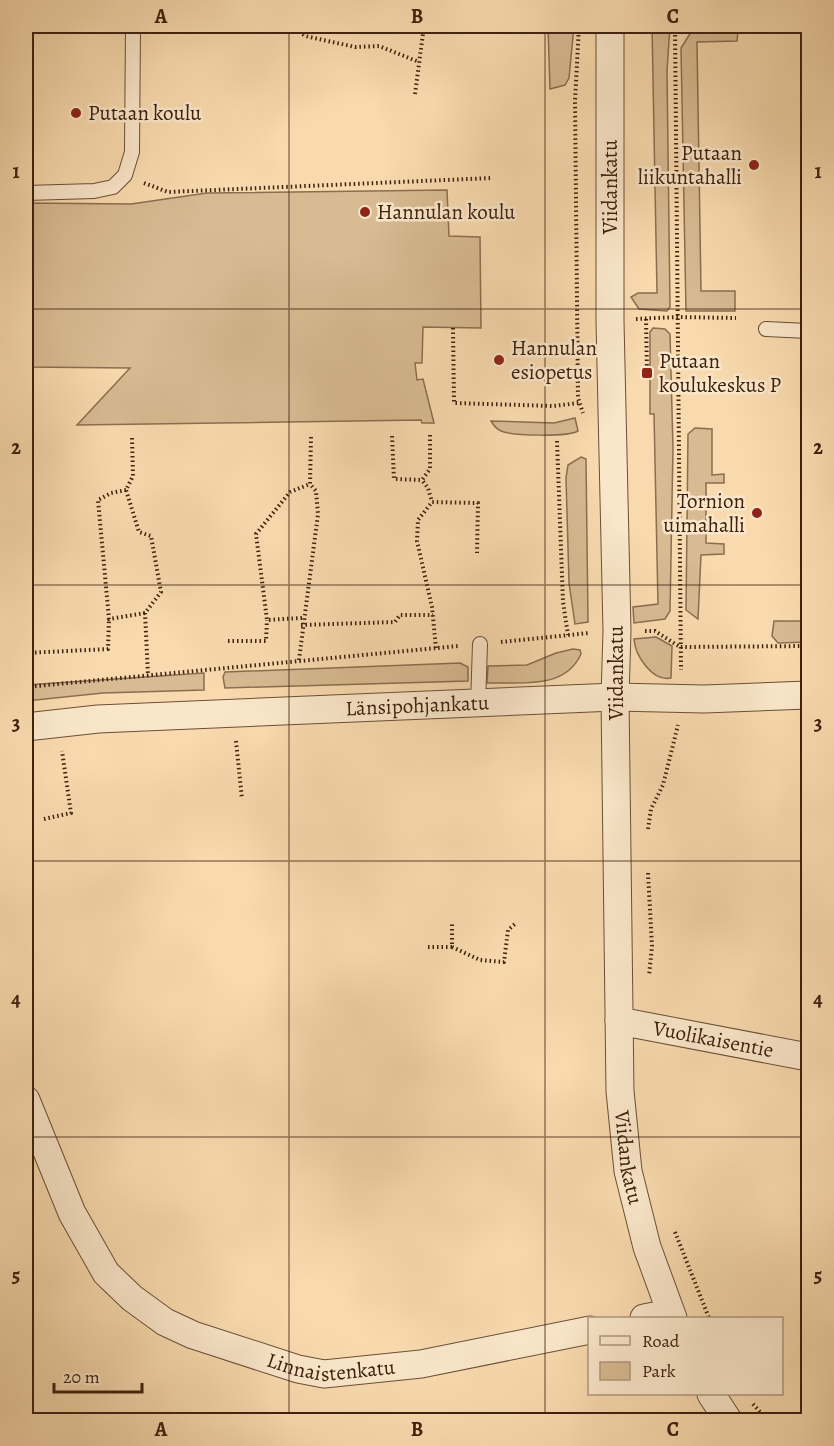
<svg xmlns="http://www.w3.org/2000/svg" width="834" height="1446" font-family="Alegreya,serif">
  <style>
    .green { fill: #d8bb93; stroke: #8b6e50; stroke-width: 1.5 }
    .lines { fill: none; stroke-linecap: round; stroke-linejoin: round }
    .lane-casing { stroke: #6c4f36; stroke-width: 16 }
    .street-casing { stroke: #6c4f36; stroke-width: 29 }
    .path { stroke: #3e210e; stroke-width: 4; stroke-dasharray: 1.5 3; stroke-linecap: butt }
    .lane { stroke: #fae7ca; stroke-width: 14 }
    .street { stroke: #fae7ca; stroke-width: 27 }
    .grid { fill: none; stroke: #3e210e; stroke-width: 1.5; stroke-opacity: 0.55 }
    .poi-dot { fill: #8f2418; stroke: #fae7ca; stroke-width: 2 }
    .labels { text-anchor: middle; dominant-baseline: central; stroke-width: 5; stroke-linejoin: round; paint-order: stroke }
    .poi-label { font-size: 21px; fill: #3e210e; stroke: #fae7ca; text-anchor: start }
    .street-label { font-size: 21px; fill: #3e210e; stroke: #fae7ca }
    .neatline { fill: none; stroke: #3e210e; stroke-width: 2 }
    .grid-label { font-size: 20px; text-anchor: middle; font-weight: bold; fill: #3e210e }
  </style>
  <rect width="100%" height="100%" fill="#f8daae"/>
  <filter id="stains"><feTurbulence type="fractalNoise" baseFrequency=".00333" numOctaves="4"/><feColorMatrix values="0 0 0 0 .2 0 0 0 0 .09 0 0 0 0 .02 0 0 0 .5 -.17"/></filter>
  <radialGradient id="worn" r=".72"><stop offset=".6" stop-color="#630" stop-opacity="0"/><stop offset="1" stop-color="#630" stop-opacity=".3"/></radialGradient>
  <g class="green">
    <path d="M548,26H574L569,78L565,85L550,89Z"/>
    <path d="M652,26H670L667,71L670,307L667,311L639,309L631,297L638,293H657Z"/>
    <path d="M738,30L737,41L697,42L701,291H735V311H686L681,48L691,32Z"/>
    <path d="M447,190L449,236L480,237L481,328L423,327L422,363H415L417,380L423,379L434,423H422L421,420L77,425L130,368L26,367V203L131,204L207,193Z"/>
    <path d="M653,328L665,329L670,334L673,448L670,611L665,619L634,623L633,607L658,604L654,414H650V332Z"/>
    <path d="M575,418L578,431C568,437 513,436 501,431C496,429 494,426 491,421L554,423Z"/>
    <path d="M695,428L712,429V475L724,474V483H706V543L724,544V554L701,555L698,619L686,610L688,434Z"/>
    <path d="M581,457L586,459L588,622L575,624L569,583L566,478L568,465Z"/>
    <path d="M774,621H808V642L778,643L772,636Z"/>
    <path d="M656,637L672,646L671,678C652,682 635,655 634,639Z"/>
    <path d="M573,649L580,650L581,654C565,690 521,682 487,683L488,666L527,665L556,653Z"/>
    <path d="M460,663L468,667V681L225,688L223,677L225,672Z"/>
    <path d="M204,673V690L103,693L26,701V685Z"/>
  </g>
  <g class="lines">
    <defs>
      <g id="lane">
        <path d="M26,193L94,191L113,187L125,175L132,152L133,26"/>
        <path d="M766,329L808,331"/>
        <path d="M478,705L480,644"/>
      </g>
      <g id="street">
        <path id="s1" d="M610,26V321L617,631L615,697L620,1091L628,1171L647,1247L673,1318"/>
        <path id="s2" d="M26,727L98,719L615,697L704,699L808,695"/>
        <path id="s3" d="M619,1021L808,1057"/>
        <path id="s4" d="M26,1100L72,1213L106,1273L132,1298L165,1322L193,1335L298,1369L324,1374L421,1364L590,1330"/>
        <path d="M644,1318L670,1313"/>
        <path d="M711,1394L728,1420"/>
      </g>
    </defs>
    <use href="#lane" class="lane-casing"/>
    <use href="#street" class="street-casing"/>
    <g class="path">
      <path d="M292,26L305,36L355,47L379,46L419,62"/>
      <path d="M579,26L575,101L578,398L583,413"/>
      <path d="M675,26L681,670"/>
      <path d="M415,94L424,26"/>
      <path d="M144,183L168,192L492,178"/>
      <path d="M636,319L677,317L736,318"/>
      <path d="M646,319L647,373"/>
      <path d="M453,328L454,403L553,406L579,403"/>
      <path d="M430,435V469L422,480L428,488L432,502"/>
      <path d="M392,436L394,479L422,480"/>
      <path d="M132,438L133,476L126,490L139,532L151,536L161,592L145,613L148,675"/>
      <path d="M557,441L563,602L568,635"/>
      <path d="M126,490L111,493L98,500L109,619L145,613"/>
      <path d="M302,618L267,620L256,534L290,492L310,484"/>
      <path d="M301,625L395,622L400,615H433"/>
      <path d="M645,631H655L680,647L808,646"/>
      <path d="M228,641H266L267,620"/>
      <path d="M501,642L589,633"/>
      <path d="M436,648L432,607L417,541L418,520L432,502L478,503L477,553"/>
      <path d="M26,653L108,649L109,619"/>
      <path d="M299,660L318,514L316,491L310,484L311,436"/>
      <path d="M26,687L458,646"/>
      <path d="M236,741L242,799"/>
      <path d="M44,819L71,813L62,751"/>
      <path d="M648,829L651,809L663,785L678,725"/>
      <path d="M648,873L652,946L649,976"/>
      <path d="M428,947H452V922"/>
      <path d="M452,947L480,960L504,962L508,930L516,923"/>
      <path d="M675,1232L709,1318"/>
      <path d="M753,1404L767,1420"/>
    </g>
    <use href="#lane" class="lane"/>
    <use href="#street" class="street"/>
  </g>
  <path class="grid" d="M289,26V1420M545,26V1420M26,309H808M26,585H808M26,861H808M26,1137H808"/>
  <g class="poi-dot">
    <circle cx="76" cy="113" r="6"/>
    <circle cx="754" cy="165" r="6"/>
    <circle cx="365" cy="212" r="6"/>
    <circle cx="499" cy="360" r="6"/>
    <rect x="641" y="367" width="12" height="12" rx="3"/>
    <circle cx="757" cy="513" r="6"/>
  </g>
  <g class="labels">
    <g class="poi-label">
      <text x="88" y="113">Putaan koulu</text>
      <text x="742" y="153" text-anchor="end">Putaan<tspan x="742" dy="24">liikuntahalli</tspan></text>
      <text x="377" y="212">Hannulan koulu</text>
      <text x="511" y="348">Hannulan<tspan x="511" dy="24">esiopetus</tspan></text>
      <text x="659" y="361">Putaan<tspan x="659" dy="24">koulukeskus P</tspan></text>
      <text x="745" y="501" text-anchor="end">Tornion<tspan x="745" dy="24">uimahalli</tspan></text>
    </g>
    <g class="street-label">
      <text transform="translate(610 187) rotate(-90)">Viidankatu</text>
      <text transform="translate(616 673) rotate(-90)">Viidankatu</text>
      <text stroke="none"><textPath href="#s2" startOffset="392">Länsipohjankatu</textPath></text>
      <text stroke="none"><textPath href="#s3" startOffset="96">Vuolikaisentie</textPath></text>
      <text stroke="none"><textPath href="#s1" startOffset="1132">Viidankatu</textPath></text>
      <text stroke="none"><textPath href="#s4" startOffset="442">Linnaistenkatu</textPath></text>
    </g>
  </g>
  <rect width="834" height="1446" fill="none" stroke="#f8daae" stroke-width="66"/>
  <rect x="588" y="1317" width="195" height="78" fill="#fae7ca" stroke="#af987f" stroke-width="1.5"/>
  <rect x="600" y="1336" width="30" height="9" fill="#fae7ca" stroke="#af987f" stroke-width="1.5"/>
  <text x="642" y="1347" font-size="18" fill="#3e210e">Road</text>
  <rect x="600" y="1362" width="30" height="18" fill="#d8bb93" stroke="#af987f" stroke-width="1.5"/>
  <text x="642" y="1377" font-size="18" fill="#3e210e">Park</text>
  <path d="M54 1383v9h88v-9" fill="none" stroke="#3e210e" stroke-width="3"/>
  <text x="63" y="1383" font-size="18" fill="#3e210e" stroke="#fae7ca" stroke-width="4.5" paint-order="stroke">20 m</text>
  <rect x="33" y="33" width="768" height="1380" class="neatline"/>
  <g class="grid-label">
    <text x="161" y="23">A</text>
    <text x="417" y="23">B</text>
    <text x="673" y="23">C</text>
    <text x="16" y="178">1</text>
    <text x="818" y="178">1</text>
    <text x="16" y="454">2</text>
    <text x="818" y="454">2</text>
    <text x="16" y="730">3</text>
    <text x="818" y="730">3</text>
    <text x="16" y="1006">4</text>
    <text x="818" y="1006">4</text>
    <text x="16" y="1282">5</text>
    <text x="818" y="1282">5</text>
    <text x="161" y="1436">A</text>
    <text x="417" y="1436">B</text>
    <text x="673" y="1436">C</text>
  </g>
  <rect width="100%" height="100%" filter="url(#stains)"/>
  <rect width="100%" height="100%" fill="url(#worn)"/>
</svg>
